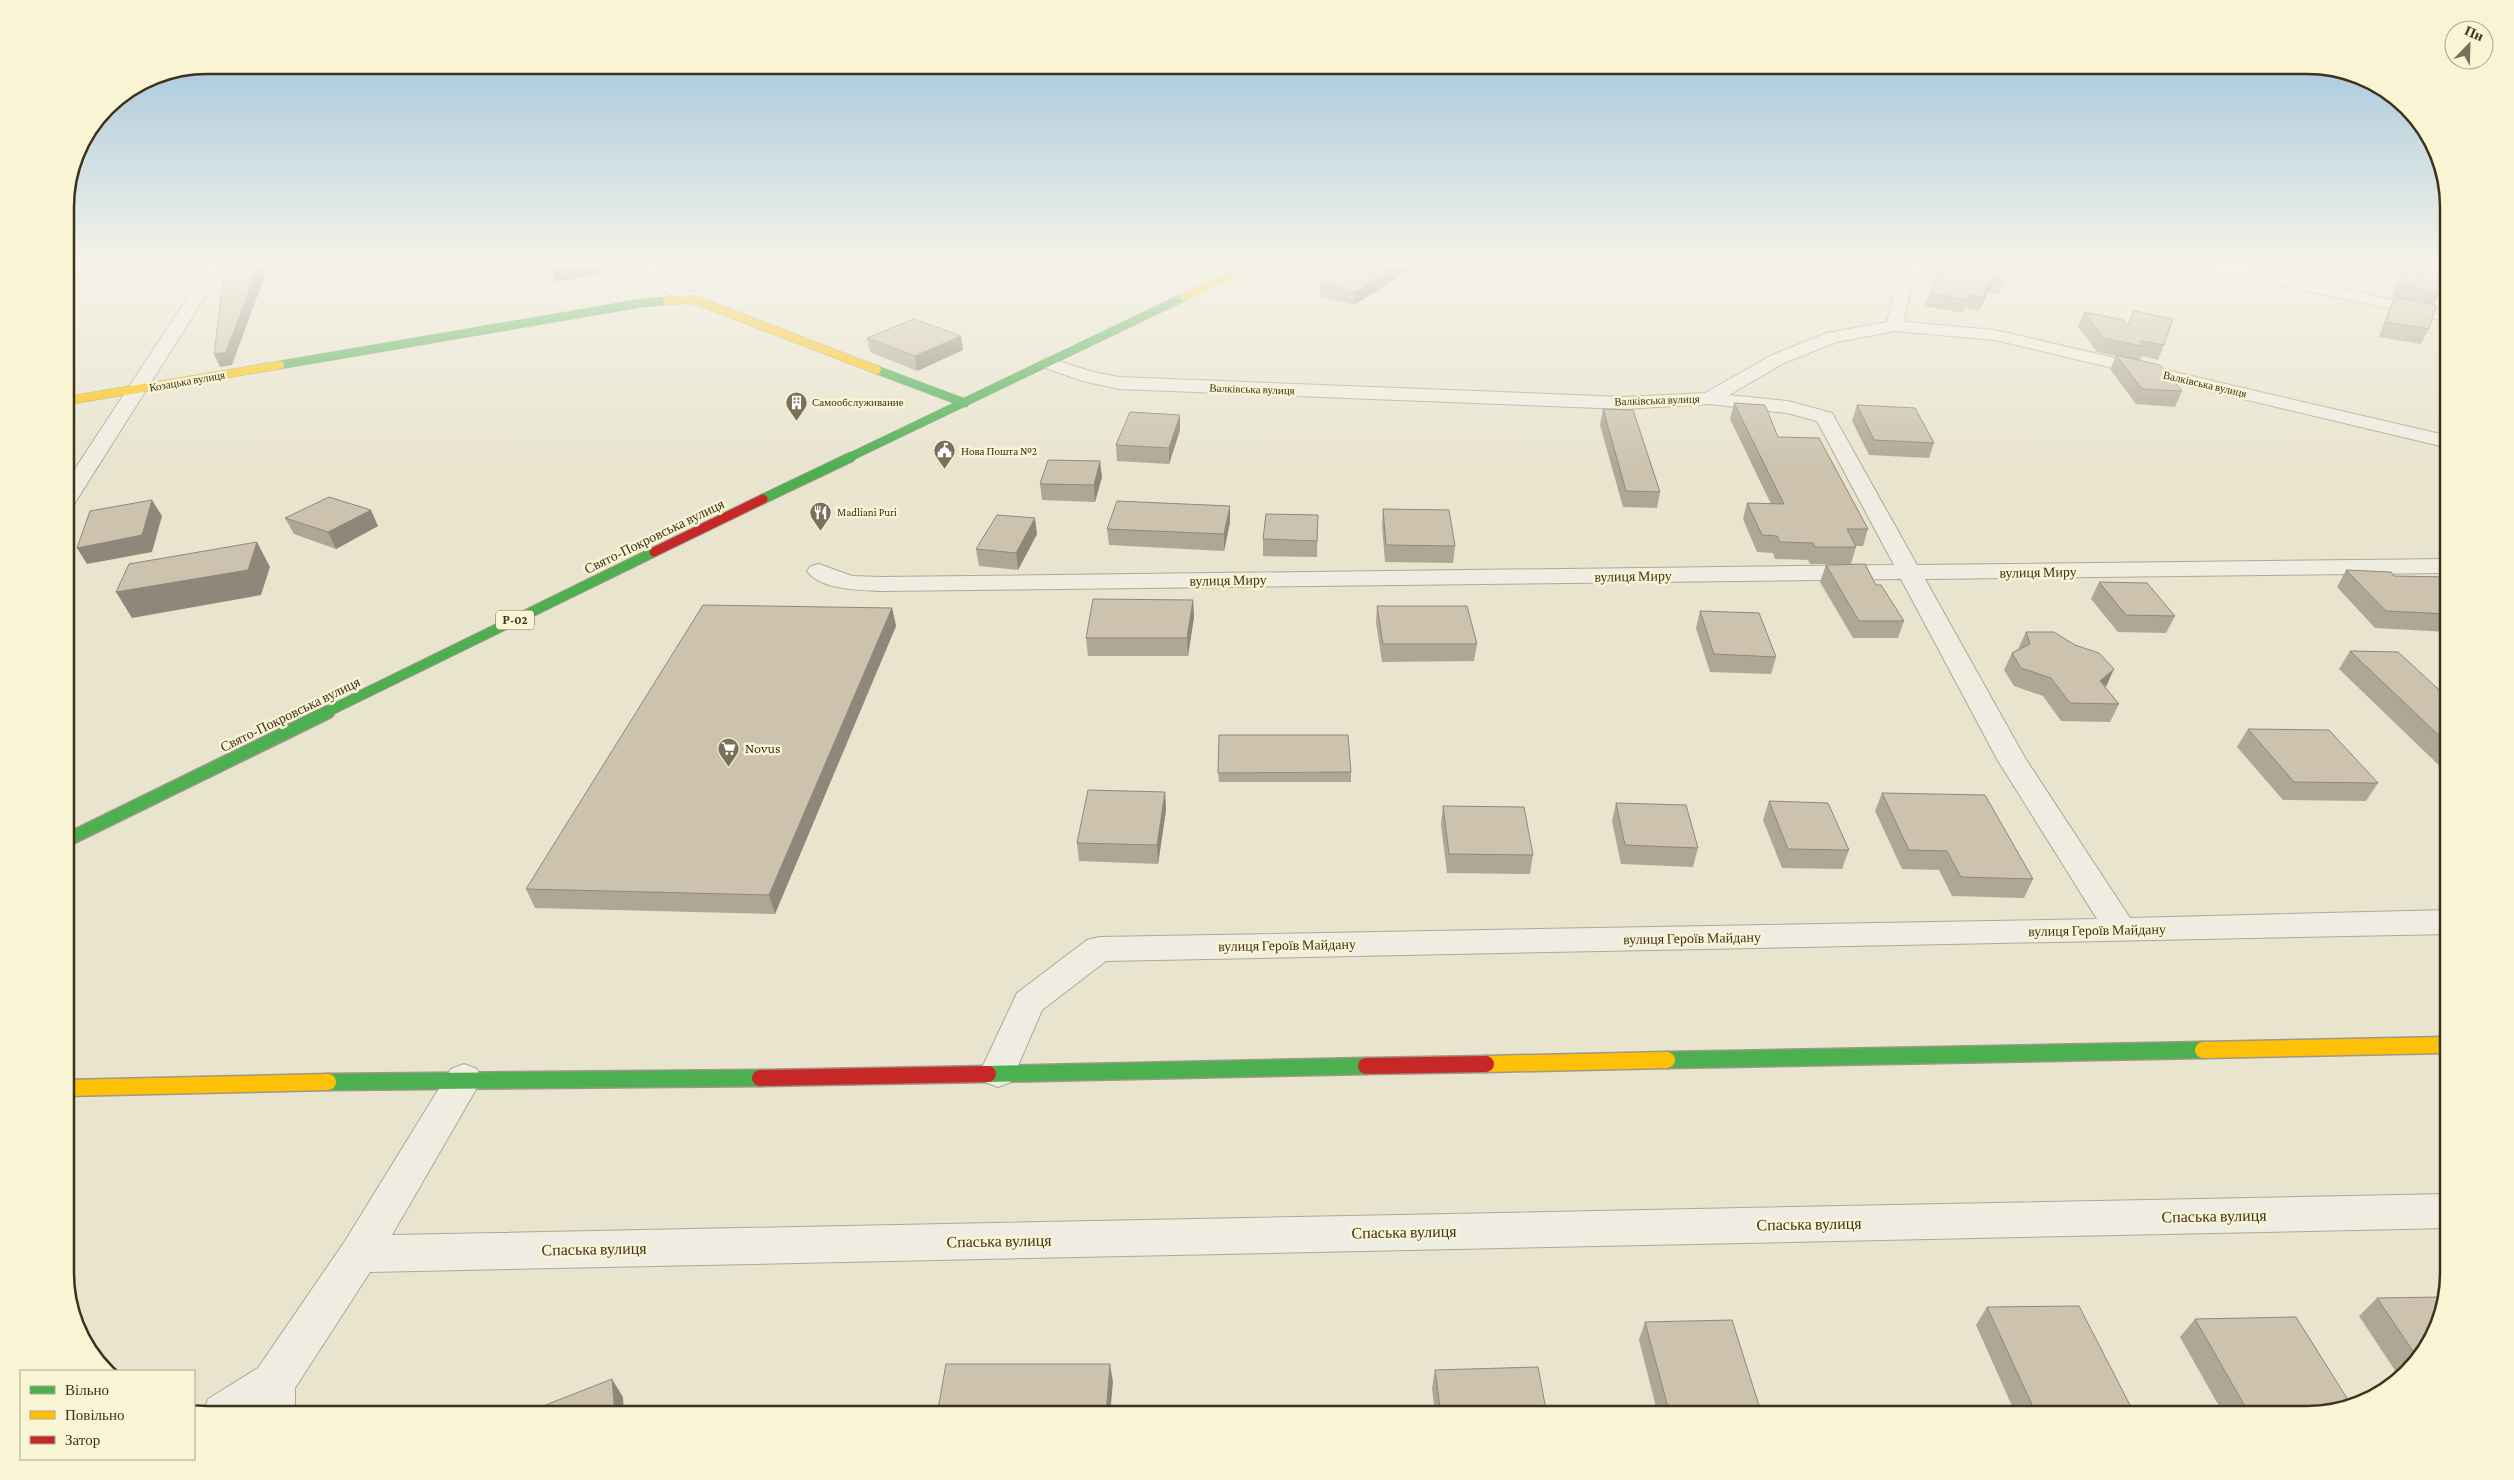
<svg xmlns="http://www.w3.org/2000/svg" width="2514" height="1480" font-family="'Crimson Pro',serif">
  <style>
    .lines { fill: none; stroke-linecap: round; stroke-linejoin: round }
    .street-casing { stroke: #aea997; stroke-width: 2 }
    .fast-far3-casing { stroke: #9d9887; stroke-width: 9 }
    .fast-far2-casing { stroke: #9d9887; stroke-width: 11 }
    .fast-far1-casing { stroke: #9d9887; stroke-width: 15 }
    .fast-casing { stroke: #9d9887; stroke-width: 19 }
    .slow-far2-casing { stroke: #9d9887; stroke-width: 9 }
    .slow-far1-casing { stroke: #9d9887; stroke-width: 15 }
    .slow-casing { stroke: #9d9887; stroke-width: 19 }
    .jam-far1-casing { stroke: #9d9887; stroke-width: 11 }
    .jam-casing { stroke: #9d9887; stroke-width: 19 }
    .street { fill: #efede1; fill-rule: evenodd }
    .fast-far3 { stroke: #4caf50; stroke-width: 8 }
    .fast-far2 { stroke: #4caf50; stroke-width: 9 }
    .fast-far1 { stroke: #4caf50; stroke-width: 12 }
    .fast { stroke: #4caf50; stroke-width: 16 }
    .slow-far2 { stroke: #ffc107; stroke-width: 8 }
    .slow-far1 { stroke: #ffc107; stroke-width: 12 }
    .slow { stroke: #ffc107; stroke-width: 16 }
    .jam-far1 { stroke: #c62828; stroke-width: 9 }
    .jam { stroke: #c62828; stroke-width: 16 }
    .wall { fill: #afa796 }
    .shaded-wall { fill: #8f887a }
    .building { fill: #ccc2ae; stroke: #8f887a }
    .labels { text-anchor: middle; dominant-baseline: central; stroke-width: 5; stroke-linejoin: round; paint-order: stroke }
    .far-street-label { font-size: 11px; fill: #3e321d; stroke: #f9f4d4 }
    .far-poi-label { font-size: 11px; fill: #3e321d; stroke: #f9f4d4; text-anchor: start }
    .shield { fill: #f9f4d4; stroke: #766c54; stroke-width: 1 }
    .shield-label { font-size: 12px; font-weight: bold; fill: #3e321d }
    .street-label { font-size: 14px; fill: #3e321d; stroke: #f9f4d4 }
    .poi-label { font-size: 14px; fill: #3e321d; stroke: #f9f4d4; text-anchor: start }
    .near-street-label { font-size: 16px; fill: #3e321d; stroke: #f9f4d4 }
    .rim { fill: none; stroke: #3e321d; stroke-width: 2.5 }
  </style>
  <rect width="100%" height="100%" fill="#e8e4ce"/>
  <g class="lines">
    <defs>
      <g id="street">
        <path d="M211,262H227L76,501L73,506L65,507V484Z"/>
        <path d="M641,262H657L663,280L699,295L701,299L699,303L693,304L650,286Z"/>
        <path d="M1913,262H1929L1910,292L1904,322L1995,330L2449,436V448L1995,340L1895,331L1837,342L1784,363L1729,395L1788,401L1832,413L1917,565L2449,559V573L1925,579L2025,758L2130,918L2449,910V934L1106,961L1042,1010L1011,1082L998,1087L985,1082L980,1072L1017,993L1087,940L1099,937L2097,919L1997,759L1901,579L881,591C860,590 820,590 807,571L811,566L819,564L852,576L881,577L1894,565L1817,421L1787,413L1709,404L1624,409L1119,389L1082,381L1043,367L1040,363L1043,359L1049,358L1093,372L1119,377L1624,397L1705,393L1772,355L1827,333L1887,322L1894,292Z"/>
        <path d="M2190,262H2220L2449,312V322L2198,267Z"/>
        <path d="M464,1064L477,1069L482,1079L392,1235L2449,1194V1228L370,1272L295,1388V1415L202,1414L208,1399L258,1368L345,1241L451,1069Z"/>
      </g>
      <g id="fast-far3">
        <path d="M280,365L642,303L667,301"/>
        <path d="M877,370L965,403"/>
        <path d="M848,458L1184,297"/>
      </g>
      <g id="fast-far2">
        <path d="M763,499L851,457"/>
        <path d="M325,713L654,552"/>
      </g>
      <path id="fast-far1" d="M65,841L328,712"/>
      <g id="fast">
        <path d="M1667,1060L2203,1050"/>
        <path d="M988,1074L1366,1066"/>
        <path d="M328,1082L760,1078"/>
      </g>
      <g id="slow-far2">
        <path d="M1184,297L1257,262"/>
        <path d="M667,301L693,299L877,370"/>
        <path d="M65,401L280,365"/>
      </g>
      <path id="slow-far1" d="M2384,1046L2449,1045"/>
      <g id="slow">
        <path d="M2203,1050L2446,1045"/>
        <path d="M1486,1064L1667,1060"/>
        <path d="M65,1088L328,1082"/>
      </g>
      <path id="jam-far1" d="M654,552L763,499"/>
      <g id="jam">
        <path d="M1366,1066L1486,1064"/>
        <path d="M760,1078L988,1074"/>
      </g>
    </defs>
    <use href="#street" class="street-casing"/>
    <use href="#fast-far3" class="fast-far3-casing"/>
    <use href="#fast-far2" class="fast-far2-casing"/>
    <use href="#fast-far1" class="fast-far1-casing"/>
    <use href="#fast" class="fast-casing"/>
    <use href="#slow-far2" class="slow-far2-casing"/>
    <use href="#slow-far1" class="slow-far1-casing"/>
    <use href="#slow" class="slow-casing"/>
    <use href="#jam-far1" class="jam-far1-casing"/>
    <use href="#jam" class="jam-casing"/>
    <use href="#street" class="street"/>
    <use href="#fast-far3" class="fast-far3"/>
    <use href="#fast-far2" class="fast-far2"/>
    <use href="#fast-far1" class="fast-far1"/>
    <use href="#fast" class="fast"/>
    <use href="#slow-far2" class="slow-far2"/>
    <use href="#slow-far1" class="slow-far1"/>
    <use href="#slow" class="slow"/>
    <use href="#jam-far1" class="jam-far1"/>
    <use href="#jam" class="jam"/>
  </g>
  <g class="wall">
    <path d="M1354,262H1422L1354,305L1320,296V282Z"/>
    <path d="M2011,262L1999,294L1988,292L1979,311L1965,308L1963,313L1925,306L1930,293Z"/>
    <path d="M2404,270L2439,293L2433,305L2429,329L2421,344L2379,337L2388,311L2394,298H2392L2397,283Z"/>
    <path d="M2084,312L2128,326L2164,345L2158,360L2142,356L2140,360L2182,391L2175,407L2136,404L2110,369L2116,356L2097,352L2078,326Z"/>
    <path d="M961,336L963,350L917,371L870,352L867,338Z"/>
    <path d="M1734,403L1778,437L1868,529L1863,546H1856V547L1851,564H1810L1808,560L1775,559L1773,553L1757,552L1743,519L1747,503L1771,504L1730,419Z"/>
    <path d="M1857,405L1934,443L1929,458L1869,455L1852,421Z"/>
    <path d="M1603,409L1660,492L1657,508L1623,507L1600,425Z"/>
    <path d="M1180,430L1169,464L1117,461L1116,445Z"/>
    <path d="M1102,477L1095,502L1042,500L1040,484Z"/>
    <path d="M1383,509L1455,546L1453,563L1385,562L1382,525Z"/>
    <path d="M1318,515L1317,557L1263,556V539Z"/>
    <path d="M285,518L378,526L336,549L294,534Z"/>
    <path d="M1230,522L1224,551L1109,545L1107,529Z"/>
    <path d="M1037,534L1018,570L979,566L976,549Z"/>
    <path d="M1826,565L1876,585L1904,621L1898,638H1853L1820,582Z"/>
    <path d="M2346,570L2394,576L2449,577V632L2375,628L2337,587Z"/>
    <path d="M2099,582L2175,616L2166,633L2118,632L2091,599Z"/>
    <path d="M1193,600L1194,617L1188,656H1088L1086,638Z"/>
    <path d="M1377,606L1477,644L1474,661L1382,662L1376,623Z"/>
    <path d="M892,608L896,626L775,914L535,908L526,889Z"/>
    <path d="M1700,611L1776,657L1771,674L1710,672L1696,628Z"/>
    <path d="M2026,632L2105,687L2119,704L2110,722L2061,721L2043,696L2014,686L2004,670L2012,653L2018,649Z"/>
    <path d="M2350,651L2449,699V775L2339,669Z"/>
    <path d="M2248,729L2378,783L2366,801L2283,800L2237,747Z"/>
    <path d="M1351,772V782H1219L1218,773Z"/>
    <path d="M1165,792L1166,810L1158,864L1079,861L1077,843Z"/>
    <path d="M1882,793L2033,879L2024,898L1952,896L1939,870L1902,869L1875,811Z"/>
    <path d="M1769,801L1849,850L1842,869L1782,868L1763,820Z"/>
    <path d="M1616,803L1698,848L1693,867L1621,864L1612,821Z"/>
    <path d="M1443,806L1533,855L1530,874L1447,873L1441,825Z"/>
    <path d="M2377,1298L2430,1344L2398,1375L2359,1316Z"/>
    <path d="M1987,1307L2132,1409L2127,1415H2016L1976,1325Z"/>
    <path d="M2195,1319L2350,1403L2307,1415H2224L2180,1337Z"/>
    <path d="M1645,1322L1762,1415H1658L1639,1340Z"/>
    <path d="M1435,1370L1547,1415H1435L1432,1388Z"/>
  </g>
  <g class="shaded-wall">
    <path d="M260,262H270L232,365L220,367L214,354Z"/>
    <path d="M1402,262H1422L1354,305L1355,292Z"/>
    <path d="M596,264L599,275L555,282L552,271Z"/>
    <path d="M1992,279L1988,292L1979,311L1984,297Z"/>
    <path d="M961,336L963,350L917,371L915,356Z"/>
    <path d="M1180,415V430L1169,464V448Z"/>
    <path d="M1100,461L1102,477L1095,502L1094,485Z"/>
    <path d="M152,500L162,516L152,552L87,564L77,548Z"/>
    <path d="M1230,506V522L1224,551V534Z"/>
    <path d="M371,510L378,526L336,549L328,532Z"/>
    <path d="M1035,518L1037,534L1018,570L1016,553Z"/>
    <path d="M257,542L270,567L261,595L132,618L116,592Z"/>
    <path d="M1193,600L1194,617L1188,656L1187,638Z"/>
    <path d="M892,608L896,626L775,914L769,895Z"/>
    <path d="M2114,669L2106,687L2100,681Z"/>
    <path d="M1165,792L1166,810L1158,864L1157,845Z"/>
    <path d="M1110,1364L1113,1382L1110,1415H1106Z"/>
    <path d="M612,1379L623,1397L624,1415H615Z"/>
  </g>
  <g class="building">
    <path d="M231,262H260L226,352L214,354L224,275Z"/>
    <path d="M551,262H595L596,264L552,271Z"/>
    <path d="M1354,262H1402L1355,292L1320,282Z"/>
    <path d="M1944,262H2010L2004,281L1992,279L1984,297L1970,295L1968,300L1930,293Z"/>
    <path d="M2404,270L2444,277L2439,293L2400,284Z"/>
    <path d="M2395,297L2436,305L2429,329L2386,322Z"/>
    <path d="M2134,311L2173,319L2164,345L2140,341L2145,347L2103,338L2084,312L2123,320L2128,326Z"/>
    <path d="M914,319L961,336L915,356L867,338Z"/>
    <path d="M2116,355L2160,365L2182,391L2142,389Z"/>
    <path d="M1734,403L1765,405L1778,437L1819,438L1868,529H1847L1856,547H1815L1813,543L1780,542L1777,536L1762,535L1747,503L1784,504Z"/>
    <path d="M1857,405L1915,408L1934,443L1874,440Z"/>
    <path d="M1603,409L1633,410L1660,492L1626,491Z"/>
    <path d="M1130,412L1180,415L1169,448L1116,445Z"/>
    <path d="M1048,460L1100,461L1094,485L1040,484Z"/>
    <path d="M329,497L371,510L328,532L285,518Z"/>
    <path d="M152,500L142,535L77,548L90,511Z"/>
    <path d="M1117,501L1230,506L1224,534L1107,529Z"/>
    <path d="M1383,509L1449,510L1455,546L1386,545Z"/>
    <path d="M1266,514L1318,515L1317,541L1263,539Z"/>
    <path d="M997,515L1035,518L1016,553L976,549Z"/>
    <path d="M257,542L248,570L116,592L129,564Z"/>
    <path d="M1865,564L1876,585H1881L1904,621H1859L1826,565Z"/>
    <path d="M2346,570L2391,572L2394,576L2449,577V614L2386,611Z"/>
    <path d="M2099,582L2147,583L2175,616L2126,615Z"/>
    <path d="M1093,599L1193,600L1187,638H1086Z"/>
    <path d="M703,605L892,608L769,895L526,889Z"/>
    <path d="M1377,606H1467L1477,644H1383Z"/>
    <path d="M1700,611L1759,613L1776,657L1714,654Z"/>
    <path d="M2026,632H2054L2075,645L2099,653L2114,669L2100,681L2119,704L2070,703L2051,678L2021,668L2012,653L2030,644Z"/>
    <path d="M2350,651L2398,652L2449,699V745Z"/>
    <path d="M2248,729L2329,730L2378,783L2294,782Z"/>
    <path d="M1219,735H1348L1351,772L1218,773Z"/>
    <path d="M1088,790L1165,792L1157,845L1077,843Z"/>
    <path d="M1882,793L1985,795L2033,879L1961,877L1947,851L1909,850Z"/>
    <path d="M1769,801L1828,803L1849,850L1788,849Z"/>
    <path d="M1616,803L1686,805L1698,848L1625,845Z"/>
    <path d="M1443,806L1524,807L1533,855L1449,854Z"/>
    <path d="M2443,1297L2430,1344L2417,1357L2377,1298Z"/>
    <path d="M2079,1306L2132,1409L2035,1411L1987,1307Z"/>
    <path d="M2296,1317L2350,1403L2317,1412L2249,1413L2195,1319Z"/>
    <path d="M1732,1320L1762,1415H1670L1645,1322Z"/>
    <path d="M946,1364H1110L1106,1415H937Z"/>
    <path d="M1538,1367L1547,1415H1441L1435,1370Z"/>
    <path d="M612,1379L615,1415H525V1413Z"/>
  </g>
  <linearGradient id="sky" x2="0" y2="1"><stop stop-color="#95bfda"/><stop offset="0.56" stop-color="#f5f3e9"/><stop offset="1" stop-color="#f5f3e9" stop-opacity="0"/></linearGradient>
  <rect width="2514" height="469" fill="url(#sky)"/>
  <defs>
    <symbol id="building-pin" viewBox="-11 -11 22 30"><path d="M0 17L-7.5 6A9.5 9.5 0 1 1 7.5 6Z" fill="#7a705b" stroke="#f9f4d4"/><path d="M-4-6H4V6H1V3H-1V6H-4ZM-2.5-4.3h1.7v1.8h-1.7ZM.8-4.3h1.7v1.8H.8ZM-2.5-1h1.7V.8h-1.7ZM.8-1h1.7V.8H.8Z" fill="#fff"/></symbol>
    <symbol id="civic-pin" viewBox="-11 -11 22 30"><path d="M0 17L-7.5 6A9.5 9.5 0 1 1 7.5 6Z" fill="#7a705b" stroke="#f9f4d4"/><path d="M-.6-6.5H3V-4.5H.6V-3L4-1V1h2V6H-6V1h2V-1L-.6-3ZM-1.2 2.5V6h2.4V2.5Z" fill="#fff"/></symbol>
    <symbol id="restaurant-pin" viewBox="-11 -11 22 30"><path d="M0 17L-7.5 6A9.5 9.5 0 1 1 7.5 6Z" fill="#7a705b" stroke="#f9f4d4"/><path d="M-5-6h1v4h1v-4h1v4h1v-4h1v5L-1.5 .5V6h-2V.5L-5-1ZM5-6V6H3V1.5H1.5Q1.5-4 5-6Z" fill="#fff"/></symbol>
    <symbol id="supermarket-pin" viewBox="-11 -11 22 30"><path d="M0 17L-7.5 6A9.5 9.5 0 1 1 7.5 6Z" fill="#7a705b" stroke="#f9f4d4"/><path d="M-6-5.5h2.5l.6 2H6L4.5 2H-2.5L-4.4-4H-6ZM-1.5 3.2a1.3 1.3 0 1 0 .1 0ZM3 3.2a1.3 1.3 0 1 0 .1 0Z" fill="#fff"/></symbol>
  </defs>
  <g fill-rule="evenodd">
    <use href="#building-pin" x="784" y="390" width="25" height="34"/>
    <use href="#civic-pin" x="932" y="438" width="25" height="34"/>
    <use href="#restaurant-pin" x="808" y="500" width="25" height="34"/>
    <use href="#supermarket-pin" x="716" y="736" width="25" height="34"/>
  </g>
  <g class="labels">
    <g class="far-street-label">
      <text transform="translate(187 381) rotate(-10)">Козацька вулиця</text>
      <text transform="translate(2205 384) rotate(13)">Валківська вулиця</text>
      <text transform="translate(1252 389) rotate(2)">Валківська вулиця</text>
      <text transform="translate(1657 400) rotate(-2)">Валківська вулиця</text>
    </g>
    <g class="far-poi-label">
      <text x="812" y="402">Самообслуживание</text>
      <text x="961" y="451">Нова Пошта №2</text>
      <text x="837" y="512">Madliani Puri</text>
    </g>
    <rect class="shield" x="496" y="610.5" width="38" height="19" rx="4"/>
    <g class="shield-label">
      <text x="515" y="620">Р-02</text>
    </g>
    <g class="street-label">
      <text transform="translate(654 536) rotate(-26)">Свято-Покровська вулиця</text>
      <text transform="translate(2038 572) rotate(-1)">вулиця Миру</text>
      <text transform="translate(1633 576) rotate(-1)">вулиця Миру</text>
      <text transform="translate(1228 580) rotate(-1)">вулиця Миру</text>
      <text transform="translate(290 714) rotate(-26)">Свято-Покровська вулиця</text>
      <text transform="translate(2097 930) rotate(-1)">вулиця Героїв Майдану</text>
      <text transform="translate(1692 938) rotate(-1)">вулиця Героїв Майдану</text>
      <text transform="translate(1287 945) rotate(-1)">вулиця Героїв Майдану</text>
    </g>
    <g class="poi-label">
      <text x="745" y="748">Novus</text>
    </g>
    <g class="near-street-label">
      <text transform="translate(2214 1216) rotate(-1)">Спаська вулиця</text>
      <text transform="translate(1809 1224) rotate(-1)">Спаська вулиця</text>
      <text transform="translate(1404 1232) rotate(-1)">Спаська вулиця</text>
      <text transform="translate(999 1241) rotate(-1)">Спаська вулиця</text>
      <text transform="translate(594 1249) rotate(-1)">Спаська вулиця</text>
    </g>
  </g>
  <path d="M0 0H2514V1480H0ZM207 74H2307A133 133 0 0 1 2440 207V1273A133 133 0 0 1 2307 1406H207A133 133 0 0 1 74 1273V207A133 133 0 0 1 207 74Z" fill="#f9f4d4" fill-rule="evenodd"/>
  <path class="rim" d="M207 74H2307A133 133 0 0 1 2440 207V1273A133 133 0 0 1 2307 1406H207A133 133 0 0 1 74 1273V207A133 133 0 0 1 207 74Z"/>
  <rect x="20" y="1370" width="175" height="90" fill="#f9f4d4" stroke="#aea68b"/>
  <rect x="30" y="1386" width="25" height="8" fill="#4caf50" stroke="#aea68b"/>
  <text x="65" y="1395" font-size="15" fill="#3e321d">Вільно</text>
  <rect x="30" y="1411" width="25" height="8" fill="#ffc107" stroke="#aea68b"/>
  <text x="65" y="1420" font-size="15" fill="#3e321d">Повільно</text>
  <rect x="30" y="1436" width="25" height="8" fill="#c62828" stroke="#aea68b"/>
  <text x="65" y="1445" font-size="15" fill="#3e321d">Затор</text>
  <g transform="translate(2469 45) rotate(23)"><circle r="24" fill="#f9f4d4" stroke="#aea68b"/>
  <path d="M0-4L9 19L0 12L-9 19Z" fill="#7a705b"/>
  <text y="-8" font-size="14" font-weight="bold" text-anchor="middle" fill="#3e321d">Пн</text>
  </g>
</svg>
